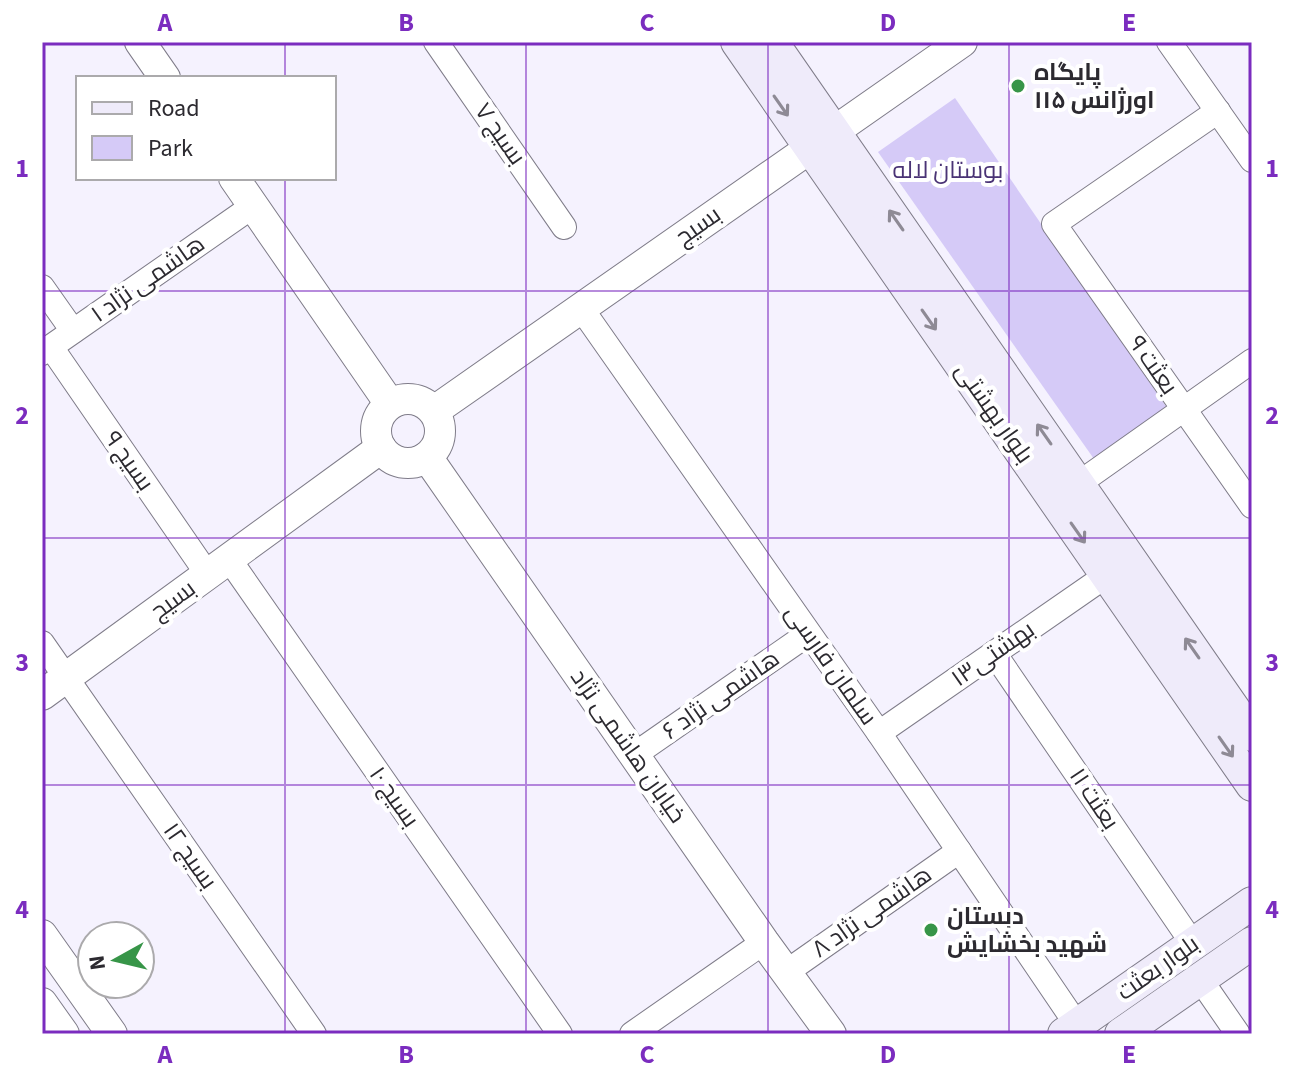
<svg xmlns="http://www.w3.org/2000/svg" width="1294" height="1076" font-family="'Source Sans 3',Cairo,sans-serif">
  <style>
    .green { fill: #d5caf7 }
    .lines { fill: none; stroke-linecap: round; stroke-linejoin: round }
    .minor-casing { stroke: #7f7c89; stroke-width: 26 }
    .tertiary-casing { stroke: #7f7c89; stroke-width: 32 }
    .secondary-casing { stroke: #7f7c89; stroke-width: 34 }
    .minor { stroke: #fff; stroke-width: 24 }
    .tertiary { stroke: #fff; stroke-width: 30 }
    .secondary { stroke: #efebfa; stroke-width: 32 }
    .oneway { stroke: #8e8a95 }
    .grid { fill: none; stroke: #7b2cbf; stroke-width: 2; stroke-opacity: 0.55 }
    .poi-dot { fill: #379548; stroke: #fff; stroke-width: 3 }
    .labels { text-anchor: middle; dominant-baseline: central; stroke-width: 8; stroke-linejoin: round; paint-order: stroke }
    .poi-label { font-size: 24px; font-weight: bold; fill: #2c2a30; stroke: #fff; text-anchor: start }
    .street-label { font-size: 24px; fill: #2c2a30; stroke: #fff }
    .park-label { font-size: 24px; fill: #4a3375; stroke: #fff }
    .neatline { fill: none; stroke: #7b2cbf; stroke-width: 3 }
    .grid-label { font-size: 26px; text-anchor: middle; font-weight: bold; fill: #7b2cbf }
  </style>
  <rect width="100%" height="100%" fill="#f5f2fe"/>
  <path class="green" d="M955,98L1167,408L1094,459L878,152Z"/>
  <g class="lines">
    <defs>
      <g id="minor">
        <path d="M436,42L564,227"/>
        <path d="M1169,42L1252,160"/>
        <path d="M1218,111L1054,224L1252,506"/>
        <path d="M42,287L73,331"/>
        <path d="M581,308L879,733L1077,1025"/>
        <path d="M51,347L208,575"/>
        <path d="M42,353L253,206"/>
        <path d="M1078,484L1252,361"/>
        <path d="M229,559L560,1034"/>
        <path d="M42,643L314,1034"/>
        <path d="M994,653L1193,944"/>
        <path d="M879,733L1107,575"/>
        <path d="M634,755L808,634"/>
        <path d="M785,973L959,851"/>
        <path d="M1200,979L1238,1034"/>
        <path d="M632,1034L764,942"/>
      </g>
      <g id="tertiary">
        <path d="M140,42L165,78"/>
        <path d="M234,178L390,404"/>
        <circle cx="408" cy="431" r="32"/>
        <path d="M434,411L962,42"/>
        <path d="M427,457L764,942L831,1034"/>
        <path d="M42,695L381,448"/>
        <path d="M42,935L112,1034"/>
        <path d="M42,1003L64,1034"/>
      </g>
      <g id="secondary">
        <path d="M737,42L1252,785"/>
        <path d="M772,42L1252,735"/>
        <path d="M1064,1034L1252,903"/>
        <path d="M1121,1034L1252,943"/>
      </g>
    </defs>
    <use href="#minor" class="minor-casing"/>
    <use href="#tertiary" class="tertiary-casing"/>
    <use href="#secondary" class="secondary-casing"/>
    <use href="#minor" class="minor"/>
    <use href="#tertiary" class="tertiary"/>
    <use href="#secondary" class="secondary"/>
  </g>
  <defs><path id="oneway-shaft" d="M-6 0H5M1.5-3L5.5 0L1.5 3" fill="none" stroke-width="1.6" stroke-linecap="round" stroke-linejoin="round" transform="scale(2)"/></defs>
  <g class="oneway">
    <use href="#oneway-shaft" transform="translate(781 106) rotate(55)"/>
    <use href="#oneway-shaft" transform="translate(896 220) rotate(-125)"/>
    <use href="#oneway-shaft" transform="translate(929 320) rotate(55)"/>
    <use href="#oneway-shaft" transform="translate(1044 434) rotate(-125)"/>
    <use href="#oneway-shaft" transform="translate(1078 533) rotate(55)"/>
    <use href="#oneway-shaft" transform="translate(1192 648) rotate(-125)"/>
    <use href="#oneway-shaft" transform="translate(1226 747) rotate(55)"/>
  </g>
  <path class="grid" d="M285,42V78M526,42V1034M768,42V1034M1009,42V1034M285,178V1034M42,291H1252M42,538H1252M42,785H1252"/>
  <g class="poi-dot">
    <circle cx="1018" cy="86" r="8"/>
    <circle cx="931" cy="930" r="8"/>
  </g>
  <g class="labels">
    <g class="poi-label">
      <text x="1034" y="72">پایگاه<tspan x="1034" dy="28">اورژانس ۱۱۵</tspan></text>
      <text x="947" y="916">دبستان<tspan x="947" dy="28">شهید بخشایش</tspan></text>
    </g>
    <g class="street-label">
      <text transform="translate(500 134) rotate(55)">بسیج ۷</text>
      <text transform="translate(698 226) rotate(-35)">بسیج</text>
      <text transform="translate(148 279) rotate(-35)">هاشمی نژاد ۱</text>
      <text transform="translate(1153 365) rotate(55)">بعثت ۹</text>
      <text transform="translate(994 413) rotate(55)">بلوار بهشتی</text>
      <text transform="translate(129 461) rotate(55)">بسیج ۹</text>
      <text transform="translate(173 600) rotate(-36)">بسیج</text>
      <text transform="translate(993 654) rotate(-35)">بهشتی۱۳</text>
      <text transform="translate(831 665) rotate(55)">سلمان فارسی</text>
      <text transform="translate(721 695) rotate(-35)">هاشمی نژاد ۶</text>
      <text transform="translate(628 746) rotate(55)">خیابان هاشمی نژاد</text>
      <text transform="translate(394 797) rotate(55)">بسیج ۱۰</text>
      <text transform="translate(1094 799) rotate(56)">بعثت ۱۱</text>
      <text transform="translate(190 856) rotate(55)">بسیج ۱۲</text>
      <text transform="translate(872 912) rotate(-35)">هاشمی نژاد ۸</text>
      <text transform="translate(1158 968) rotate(-35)">بلوار بعثت</text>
    </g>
    <g class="park-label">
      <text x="948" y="170">بوستان لاله</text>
    </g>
  </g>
  <rect width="1294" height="1076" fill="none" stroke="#ffffff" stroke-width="88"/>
  <rect x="76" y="76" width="260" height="104" fill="#ffffff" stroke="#abaaac" stroke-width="2"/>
  <rect x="92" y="102" width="40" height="12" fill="#efebfa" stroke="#abaaac" stroke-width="2"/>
  <text x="148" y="116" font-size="24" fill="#2c2a30">Road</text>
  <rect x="92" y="136" width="40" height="24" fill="#d5caf7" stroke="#abaaac" stroke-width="2"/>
  <text x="148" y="156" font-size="24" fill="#2c2a30">Park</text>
  <g transform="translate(116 960) rotate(262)"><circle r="38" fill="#ffffff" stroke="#abaaac" stroke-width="2"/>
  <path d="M0-6L14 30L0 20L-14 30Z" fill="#379548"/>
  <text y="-12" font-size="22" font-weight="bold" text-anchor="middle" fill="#2c2a30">N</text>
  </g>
  <rect x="44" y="44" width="1206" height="988" class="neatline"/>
  <g class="grid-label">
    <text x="165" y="31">A</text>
    <text x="406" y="31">B</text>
    <text x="647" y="31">C</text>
    <text x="888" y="31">D</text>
    <text x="1129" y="31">E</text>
    <text x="22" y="177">1</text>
    <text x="1272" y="177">1</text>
    <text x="22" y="424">2</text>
    <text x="1272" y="424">2</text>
    <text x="22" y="671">3</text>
    <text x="1272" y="671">3</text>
    <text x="22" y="918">4</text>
    <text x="1272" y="918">4</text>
    <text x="165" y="1063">A</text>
    <text x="406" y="1063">B</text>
    <text x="647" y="1063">C</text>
    <text x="888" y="1063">D</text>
    <text x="1129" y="1063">E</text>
  </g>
</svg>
